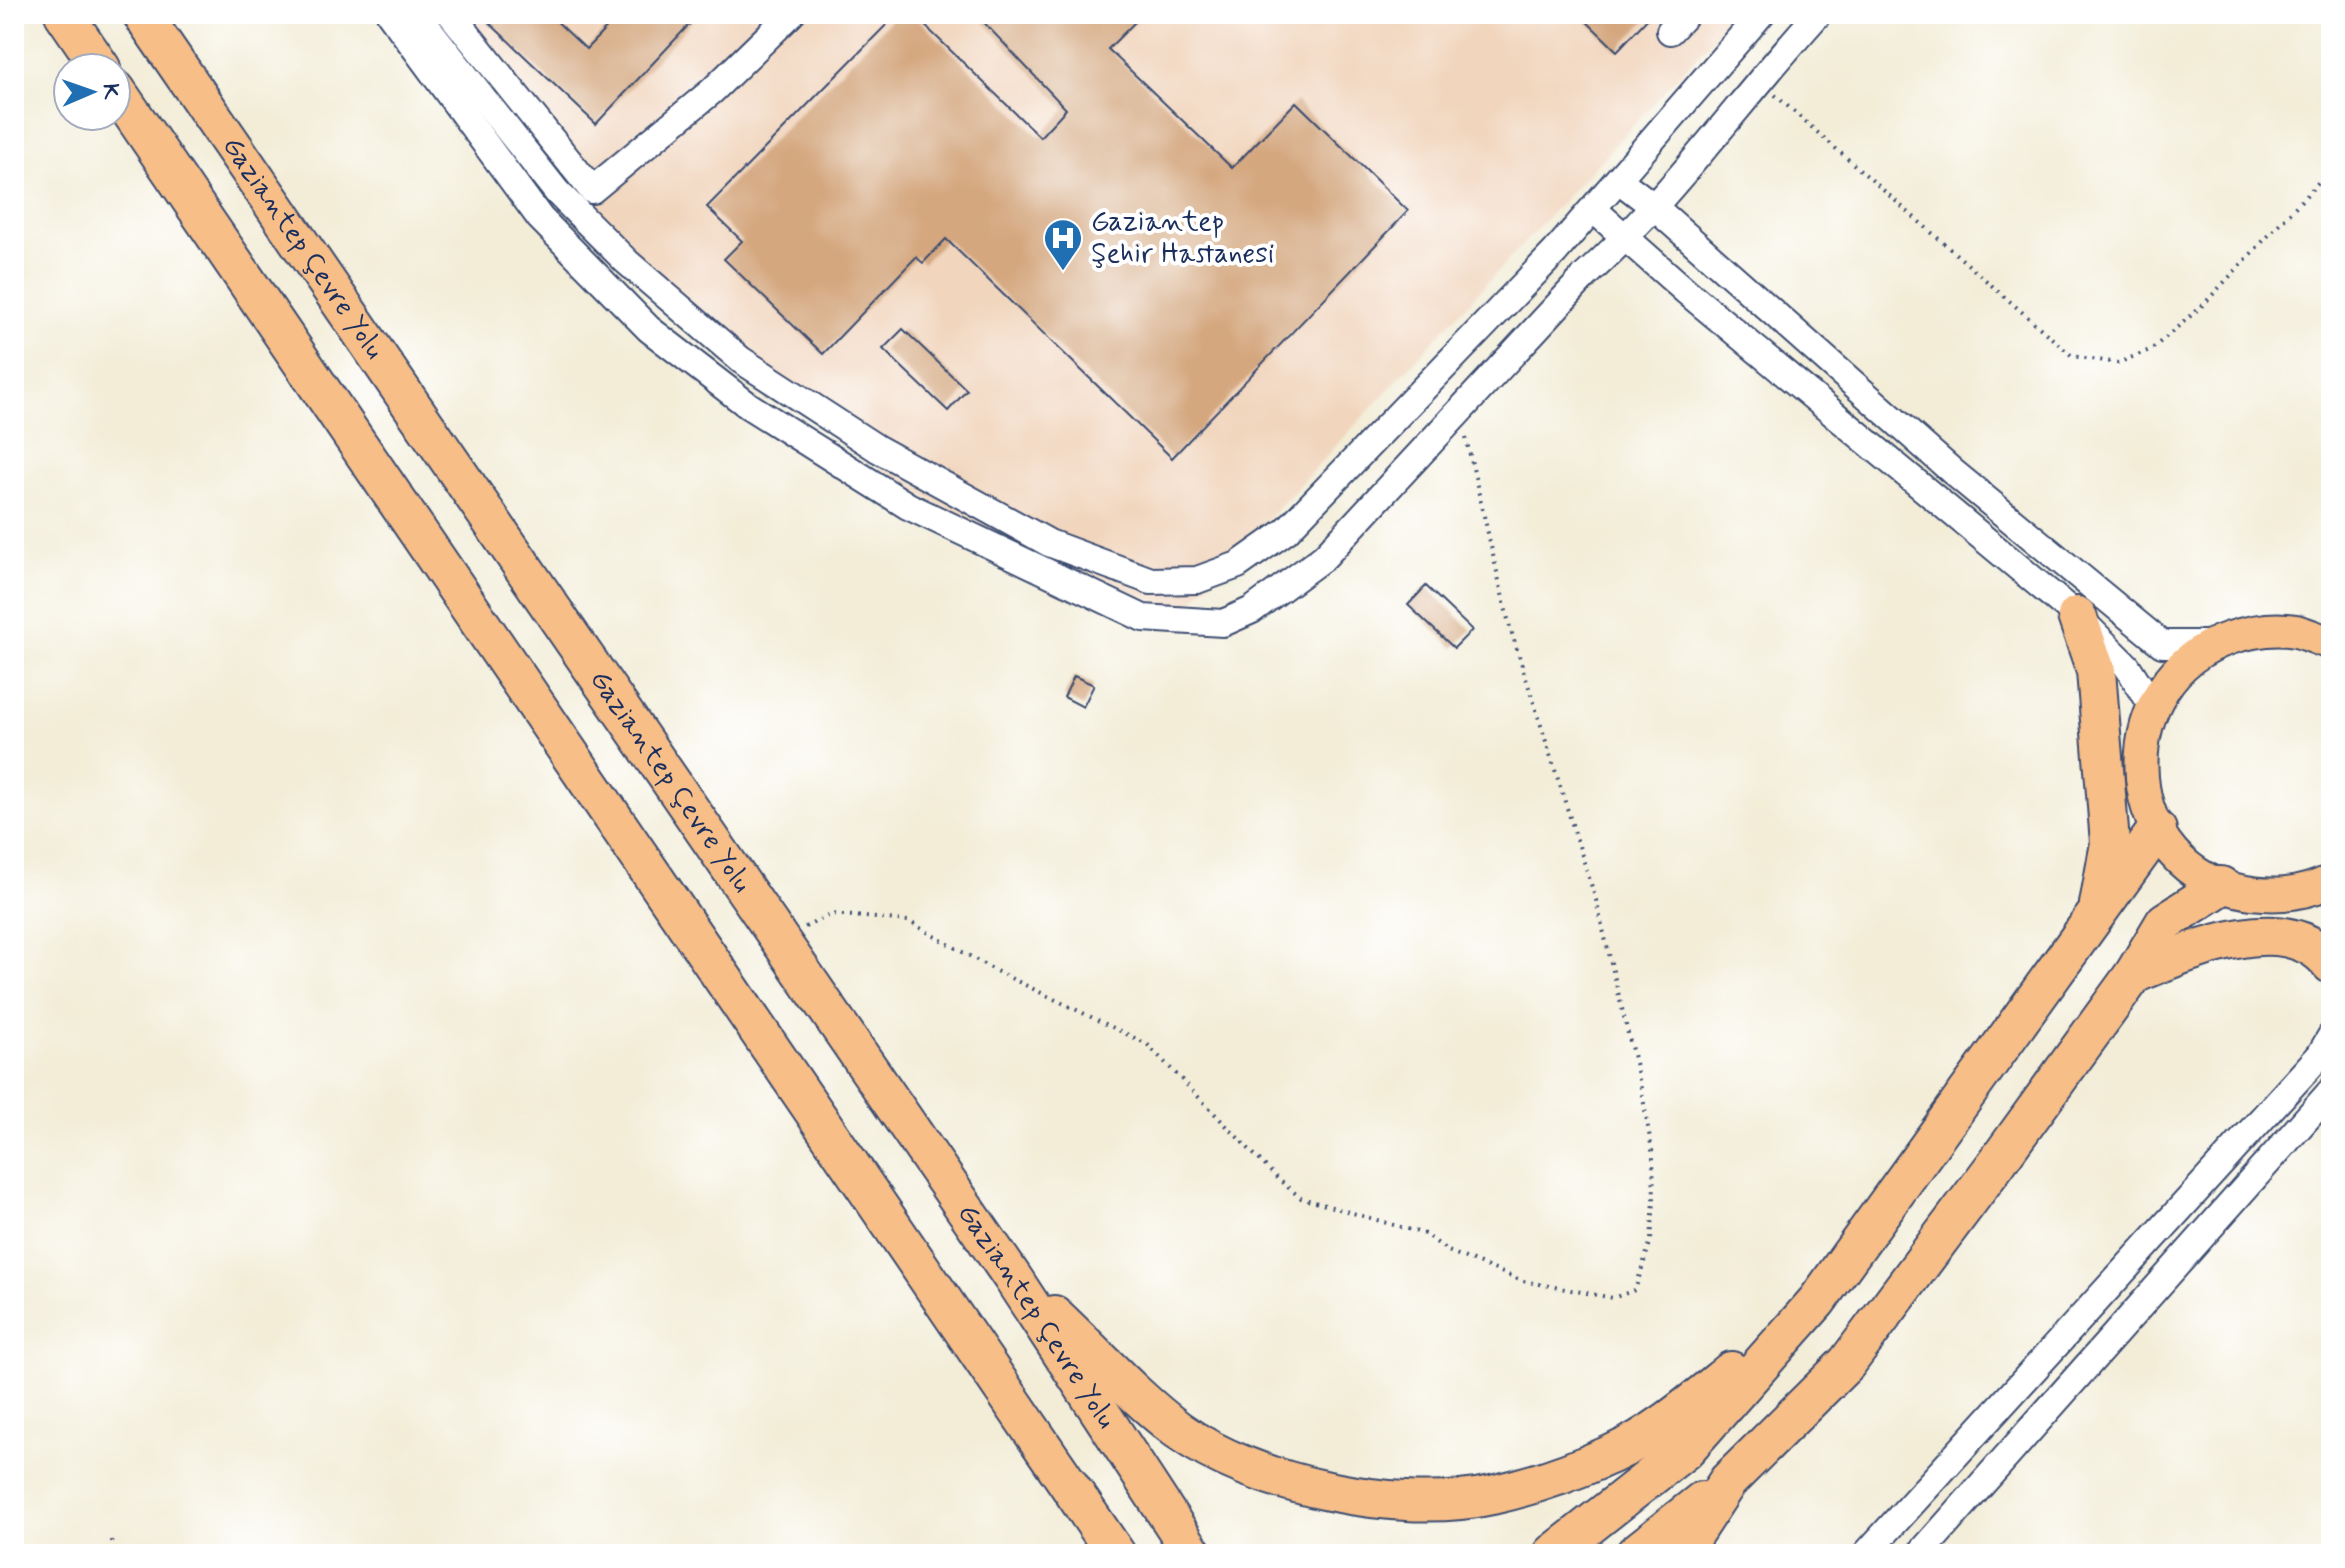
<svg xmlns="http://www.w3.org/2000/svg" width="2345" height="1568" font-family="Mynerve,sans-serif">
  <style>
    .built { fill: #f1d5bd }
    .building { fill: #d4a77f }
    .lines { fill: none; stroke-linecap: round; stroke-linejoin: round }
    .minor-casing { stroke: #3b4c70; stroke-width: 30 }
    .major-casing { stroke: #3b4c70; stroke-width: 36 }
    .highway-casing { stroke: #3b4c70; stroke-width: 42 }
    .path { stroke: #3b4c70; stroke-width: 4; stroke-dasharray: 2 6; stroke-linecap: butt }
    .minor { stroke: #fff; stroke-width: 26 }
    .major { stroke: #f7be88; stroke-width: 32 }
    .highway { stroke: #f7be88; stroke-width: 38 }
    .labels { text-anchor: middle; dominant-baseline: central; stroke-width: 8; stroke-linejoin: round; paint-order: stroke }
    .poi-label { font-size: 28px; fill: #1b2f5e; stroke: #fff; text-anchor: start }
    .street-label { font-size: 28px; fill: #1b2f5e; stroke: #fff }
  </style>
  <rect width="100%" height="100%" fill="#fff"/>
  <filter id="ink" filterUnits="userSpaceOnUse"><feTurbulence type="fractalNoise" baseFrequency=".0125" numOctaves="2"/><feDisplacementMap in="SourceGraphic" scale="16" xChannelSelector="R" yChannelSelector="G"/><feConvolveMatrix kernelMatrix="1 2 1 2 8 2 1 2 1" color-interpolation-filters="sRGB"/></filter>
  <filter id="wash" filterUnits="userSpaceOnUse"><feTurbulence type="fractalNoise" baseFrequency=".006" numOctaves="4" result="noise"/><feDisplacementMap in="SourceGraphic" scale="32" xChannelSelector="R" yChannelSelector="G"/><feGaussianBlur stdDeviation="1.8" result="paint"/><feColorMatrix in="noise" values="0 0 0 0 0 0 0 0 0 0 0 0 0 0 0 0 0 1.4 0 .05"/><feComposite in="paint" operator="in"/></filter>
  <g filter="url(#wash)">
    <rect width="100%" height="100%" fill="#f3edd8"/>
    <path class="built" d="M420,14H1736L1185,609L1096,583L912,490L697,336Z"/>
    <g id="blocks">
      <g class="building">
        <path d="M480,14H549L586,49L620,14H699L596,124Z"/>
        <path d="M897,14H913L1040,137L1066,109L976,14H1143L1108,49L1232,168L1296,102L1408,211L1172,458L946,239L923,263L916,257L823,354L724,259L742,241L707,207Z"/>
        <path d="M1579,14H1652L1617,51Z"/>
        <path d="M903,329L967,390L948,411L883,349Z"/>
        <path d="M1426,586L1472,630L1454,648L1408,605Z"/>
        <path d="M1074,676L1094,685L1083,707L1064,697Z"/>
      </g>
    </g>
  </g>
  <g filter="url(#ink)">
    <use href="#blocks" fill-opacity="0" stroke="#3b4c70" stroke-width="2"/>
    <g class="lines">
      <defs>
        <g id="minor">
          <path d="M390,14L540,218L649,329L749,406L908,506L1143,618L1223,623L1252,610L1324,557L1585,276C1671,198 1740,100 1818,14"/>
          <path d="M417,14L557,192L627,262L741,360L878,449L1049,543L1151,581L1197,580L1238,565L1286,531L1555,252L1761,14"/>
          <path d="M451,14L592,190L712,91L791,14"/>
          <path d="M1670,31L1686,14"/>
          <path d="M1619,180L1653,206L1953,472L2162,644H2212"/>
          <path d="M1593,209L1687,292L2077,616L2127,666L2152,705"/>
          <path d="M1866,1554L2320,1055L2331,1036"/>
          <path d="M1920,1554L2331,1091"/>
        </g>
        <path id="major" d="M2331,643C2320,640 2308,634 2296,631C2274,627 2251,631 2230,638C2110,677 2112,860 2236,890C2270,898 2300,896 2331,881"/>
        <g id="highway">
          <path d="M64,14L101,68"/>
          <path id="s1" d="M142,14L1012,1277L1193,1554"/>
          <path d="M116,90L1116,1554"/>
          <path d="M2077,616L2096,671L2110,843L2099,904"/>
          <path d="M2134,974C2187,952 2287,906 2331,964"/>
          <path d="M1054,1315C1094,1352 1134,1397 1178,1430C1253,1485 1400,1516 1492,1495C1532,1486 1575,1471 1612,1454C1656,1434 1694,1401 1731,1371"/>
          <path d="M1553,1554L1685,1450L1817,1301L2157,830"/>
          <path d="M1635,1554L1702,1501"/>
          <path d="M1680,1554L1728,1481L1847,1363L1996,1164L2134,974L2165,922L2221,886"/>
        </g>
      </defs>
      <use href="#minor" class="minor-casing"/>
      <use href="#major" class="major-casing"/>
      <use href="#highway" class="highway-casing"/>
      <g class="path">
        <path d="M1775,95L2072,356L2118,363L2152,349L2201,307L2331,169"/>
        <path d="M805,927L832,914L908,921L996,971L1147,1044L1278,1179L1301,1198L1425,1234L1448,1251L1523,1281L1613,1298L1635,1290L1651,1240L1654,1201L1653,1156L1642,1092L1596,900L1509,624L1466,438"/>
        <path d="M112,1540L114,1554"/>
      </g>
      <use href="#minor" class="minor"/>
      <use href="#major" class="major"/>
      <use href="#highway" class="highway"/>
    </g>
  </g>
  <defs>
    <symbol id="hospital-pin" viewBox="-11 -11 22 30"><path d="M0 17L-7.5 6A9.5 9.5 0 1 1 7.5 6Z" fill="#1f6fb2" stroke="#fff"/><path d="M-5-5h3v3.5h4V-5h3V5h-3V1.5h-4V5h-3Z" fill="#fff"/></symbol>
  </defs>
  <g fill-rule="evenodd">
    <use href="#hospital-pin" x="1041" y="216" width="44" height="60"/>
  </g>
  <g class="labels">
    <g class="poi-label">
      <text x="1091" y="222">Gaziantep<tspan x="1091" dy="32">Şehir Hastanesi</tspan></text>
    </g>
    <g class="street-label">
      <text stroke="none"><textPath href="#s1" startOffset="284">Gaziantep Çevre Yolu</textPath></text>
      <text stroke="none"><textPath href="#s1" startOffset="932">Gaziantep Çevre Yolu</textPath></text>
      <text stroke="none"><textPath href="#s1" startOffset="1580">Gaziantep Çevre Yolu</textPath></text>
    </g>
  </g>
  <rect width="2345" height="1568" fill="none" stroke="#fff" stroke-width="48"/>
  <g transform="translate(92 92) rotate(88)"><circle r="38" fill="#ffffff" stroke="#a4acbf" stroke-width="2"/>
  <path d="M0-6L14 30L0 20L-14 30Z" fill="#1f6fb2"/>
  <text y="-12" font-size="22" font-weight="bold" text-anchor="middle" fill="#1b2f5e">K</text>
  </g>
</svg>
